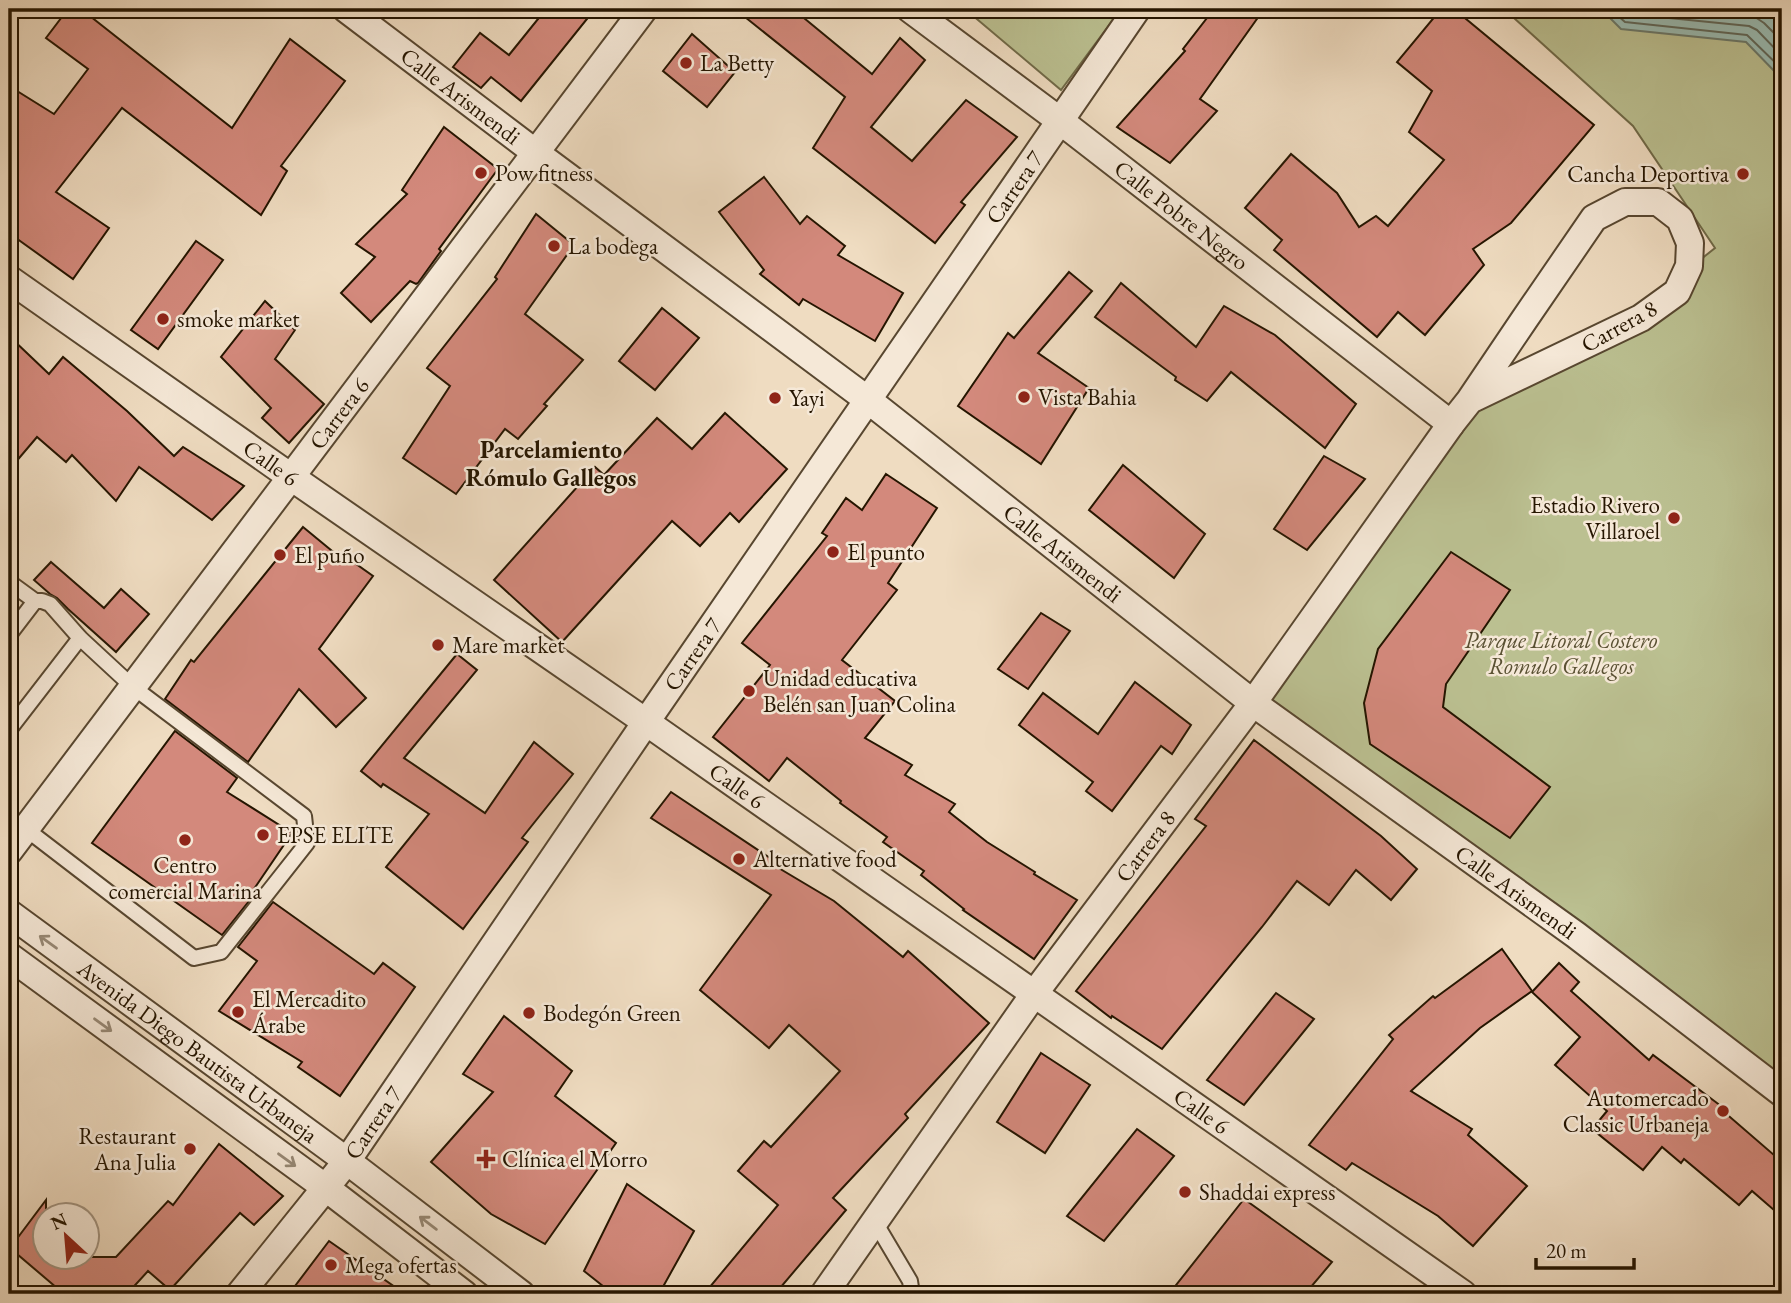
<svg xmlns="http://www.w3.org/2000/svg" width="1791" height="1303" font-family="'EB Garamond',serif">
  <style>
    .green { fill: #bbc091; stroke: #706a48; stroke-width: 2 }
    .water { fill: #9abcb3; stroke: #6b796b; stroke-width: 2 }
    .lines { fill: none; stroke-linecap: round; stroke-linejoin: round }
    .shore { stroke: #60685a; stroke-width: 2 }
    .building { fill: #d3897c; stroke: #251500; stroke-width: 2 }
    .service-casing { stroke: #584730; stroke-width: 18 }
    .minor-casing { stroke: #584730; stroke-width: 30 }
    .service { stroke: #f5e8d7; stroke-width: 14 }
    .minor { stroke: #f5e8d7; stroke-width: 26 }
    .oneway { stroke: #978976 }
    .poi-dot { fill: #8f2418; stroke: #f5e8d7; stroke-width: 2.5 }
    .labels { text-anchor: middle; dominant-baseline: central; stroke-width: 5; stroke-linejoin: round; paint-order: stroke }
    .poi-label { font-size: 23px; fill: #251500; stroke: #f5e8d7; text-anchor: start }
    .street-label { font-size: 23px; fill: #251500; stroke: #f5e8d7 }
    .park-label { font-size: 23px; font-style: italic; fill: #5a5133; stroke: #f5e8d7 }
    .neighbourhood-label { font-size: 24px; font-weight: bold; fill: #251500; stroke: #f5e8d7 }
  </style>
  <rect width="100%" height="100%" fill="#efdcc1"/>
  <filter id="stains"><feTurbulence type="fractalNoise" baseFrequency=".00286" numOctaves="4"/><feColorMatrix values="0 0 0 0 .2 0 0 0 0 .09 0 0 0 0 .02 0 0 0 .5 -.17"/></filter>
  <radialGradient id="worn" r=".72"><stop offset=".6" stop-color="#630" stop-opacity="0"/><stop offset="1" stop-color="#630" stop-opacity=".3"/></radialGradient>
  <g class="green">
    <path d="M965,9H1121L1061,90Z"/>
    <path d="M1504,9H1782V1093L1253,703L1470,400L1606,335L1715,248L1633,126Z"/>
  </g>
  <path class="water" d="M1601,9H1782V79L1746,42L1621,29Z"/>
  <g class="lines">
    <g class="shore">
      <path d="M1610,9L1625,22L1747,35L1782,69"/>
      <path d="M1623,9L1629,14L1749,26L1757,30L1782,56"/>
      <path d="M1682,9L1755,17L1764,23L1782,41"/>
    </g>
  </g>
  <g class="building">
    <path d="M68,9H81L232,128L290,39L345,81L281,166L287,171L261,215L122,108L56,192L109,228L73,279L9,233V86L54,114L88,69L46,38Z"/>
    <path d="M546,9H595L521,101L491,77L481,88L453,67L480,33L509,55Z"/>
    <path d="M735,9H793L872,74L900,38L925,60L871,127L912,161L966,100L1017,137L961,202L965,205L935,243L813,148L845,97Z"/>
    <path d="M1214,9H1264L1200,99L1217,111L1170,163L1117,127L1185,51L1183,49Z"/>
    <path d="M1441,9H1454L1594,125L1511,223L1473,249L1484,265L1425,335L1398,312L1377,337L1274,250L1282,240L1245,208L1291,154L1337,193L1359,227L1376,216L1388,226L1444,160L1409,132L1432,91L1397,62Z"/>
    <path d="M692,34L735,72L707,107L663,71Z"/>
    <path d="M444,127L498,169L439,249L441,251L418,283L416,284L410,281L371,322L341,293L375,257L356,244L407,194L402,190Z"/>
    <path d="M764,177L800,224L807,216L845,246L838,255L903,293L875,341L803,299L799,305L760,274L764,270L719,212Z"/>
    <path d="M536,214L574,245L525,314L583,360L544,404L547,406L518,439L505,429L456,494L403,458L450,386L427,368L497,279L495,277Z"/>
    <path d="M196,241L223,260L158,349L131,330Z"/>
    <path d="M1069,272L1092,291L1038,353L1089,388L1041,464L958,406L1008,333L1014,338Z"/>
    <path d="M1121,283L1196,347L1224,306L1275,335L1356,404L1325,448L1231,372L1207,401L1175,380L1176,377L1095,317Z"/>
    <path d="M265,301L295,330L275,359L324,404L289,443L262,418L271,408L221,357Z"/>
    <path d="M662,308L699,338L655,390L619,361Z"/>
    <path d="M9,336L49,374L63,357L127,411L174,456L183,447L244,486L212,520L139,467L116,501L72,455L66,462L37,437L9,470Z"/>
    <path d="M725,413L787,469L739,522L730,513L700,546L672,521L562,642L494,580L595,467L604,475L657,418L692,449Z"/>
    <path d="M1324,456L1365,479L1307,550L1274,529Z"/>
    <path d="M1123,465L1205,534L1174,578L1089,510Z"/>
    <path d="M886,474L937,508L888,583L897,590L842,660L895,701L865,738L912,765L905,775L955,804L949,812L987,842L1035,872L1034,874L1077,900L1034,959L963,910L964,909L921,875L924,871L883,842L887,837L840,803L841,801L787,758L769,781L713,737L770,665L742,643L827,536L822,533L846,498L862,510Z"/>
    <path d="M303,527L337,555L339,552L373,576L319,649L366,698L336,727L299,689L248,762L165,699L191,660L194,662Z"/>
    <path d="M1451,552L1510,590L1446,684L1443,707L1550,787L1510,838L1370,744L1364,703L1378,649Z"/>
    <path d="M51,562L104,608L121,589L149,614L116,652L68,609L57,598L50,594L34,580Z"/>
    <path d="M1041,613L1070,631L1028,689L998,669Z"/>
    <path d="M457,654L477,670L404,758L485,813L534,742L573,774L522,838L528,842L463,929L386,867L429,814L383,784L381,787L361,771Z"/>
    <path d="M1135,682L1191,725L1172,754L1161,746L1112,811L1086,791L1093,782L1019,725L1043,693L1098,734Z"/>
    <path d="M175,731L237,778L227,792L292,833L254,889L257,891L222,935L92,843Z"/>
    <path d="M1254,740L1381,836L1417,869L1391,900L1356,870L1329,905L1297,881L1262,927L1162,1049L1112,1016L1111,1018L1076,991L1206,826L1195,819Z"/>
    <path d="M671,792L779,864L777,867L834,901L903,957L908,951L989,1023L905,1114L908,1118L833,1198L846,1210L775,1294H704L778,1205L738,1171L764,1141L771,1147L840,1071L789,1025L769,1048L700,990L771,895L651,818Z"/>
    <path d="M273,902L374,974L383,963L415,987L340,1096L298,1067L302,1062L219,1011L257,961L238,947Z"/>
    <path d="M1502,949L1532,991L1480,1028L1411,1091L1472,1129L1468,1135L1527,1186L1473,1246L1438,1216L1352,1163L1346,1170L1309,1145L1393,1039L1389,1035L1433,996L1435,998Z"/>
    <path d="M1559,963L1579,982L1571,991L1649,1060L1653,1055L1725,1109L1723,1111L1782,1162V1217L1752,1191L1739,1205L1684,1159L1681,1163L1662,1147L1643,1170L1592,1129L1607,1111L1555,1065L1580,1037L1532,992Z"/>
    <path d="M1276,993L1314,1019L1244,1105L1207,1080Z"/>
    <path d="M504,1016L572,1071L555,1096L616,1143L545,1244L491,1214L431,1162L493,1092L463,1074Z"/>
    <path d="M1041,1053L1090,1085L1045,1153L997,1122Z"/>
    <path d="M1137,1129L1174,1156L1104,1241L1067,1216Z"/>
    <path d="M219,1144L283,1196L254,1225L240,1213L170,1290L148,1271L127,1294H64L10,1248L46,1200V1257H116L168,1201L173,1205Z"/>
    <path d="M627,1184L694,1231L659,1294H613L584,1271Z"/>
    <path d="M1244,1199L1332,1262L1305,1294H1169Z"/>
    <path d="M329,1241L405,1294H289Z"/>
  </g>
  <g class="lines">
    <defs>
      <g id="service">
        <path d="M9,582L35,601"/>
        <path d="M9,635L35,601H42L50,604L80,638L133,687L304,816L307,843L221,952L194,958L26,829"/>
        <path d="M9,730L80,638"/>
        <path d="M875,1222L910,1281L912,1294"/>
      </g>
      <g id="minor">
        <path id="s1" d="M346,9L536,153L868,400L1253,703L1576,935L1782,1093"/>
        <path id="s2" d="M910,9L1059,120L1451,424"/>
        <path id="s3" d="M9,279L291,477L646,722L1463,1294"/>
        <path id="s4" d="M9,851L644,9"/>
        <path id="s5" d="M9,913L347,1161L521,1294"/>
        <path d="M9,956L326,1188L464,1294"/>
        <path id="s6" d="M240,1294L347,1161L646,722L1137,9"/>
        <path id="s7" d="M824,1294L1034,994L1253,703L1451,424L1470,400L1524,320L1594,218L1625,202H1658L1680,219L1690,243L1689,266L1677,292L1641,318L1470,400"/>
      </g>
    </defs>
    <use href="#service" class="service-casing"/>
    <use href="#minor" class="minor-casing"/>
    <use href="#service" class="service"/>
    <use href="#minor" class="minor"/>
  </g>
  <defs><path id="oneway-shaft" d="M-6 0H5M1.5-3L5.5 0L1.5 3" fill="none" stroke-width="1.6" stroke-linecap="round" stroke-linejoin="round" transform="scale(1.75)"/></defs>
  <g class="oneway">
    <use href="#oneway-shaft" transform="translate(48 942) rotate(-144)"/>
    <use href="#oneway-shaft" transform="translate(103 1025) rotate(36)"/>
    <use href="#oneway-shaft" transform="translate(287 1160) rotate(36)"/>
    <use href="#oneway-shaft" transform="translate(428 1223) rotate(-143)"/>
  </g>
  <g class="poi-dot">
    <circle cx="686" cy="63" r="7"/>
    <circle cx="481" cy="173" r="7"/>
    <circle cx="1743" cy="174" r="7"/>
    <circle cx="554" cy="246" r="7"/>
    <circle cx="163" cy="319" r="7"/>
    <circle cx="1024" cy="397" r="7"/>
    <circle cx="775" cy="398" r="7"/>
    <circle cx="1674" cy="518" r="7"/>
    <circle cx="833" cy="552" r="7"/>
    <circle cx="280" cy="555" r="7"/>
    <circle cx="438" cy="645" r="7"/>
    <circle cx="749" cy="691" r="7"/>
    <circle cx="263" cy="835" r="7"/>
    <circle cx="185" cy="840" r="7"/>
    <circle cx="739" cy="859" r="7"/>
    <circle cx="238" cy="1012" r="7"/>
    <circle cx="529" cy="1013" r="7"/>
    <circle cx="1723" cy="1111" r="7"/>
    <circle cx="190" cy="1149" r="7"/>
    <path d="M482.5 1148.5h7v7h7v7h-7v7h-7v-7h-7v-7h7z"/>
    <circle cx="1185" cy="1192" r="7"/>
    <circle cx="331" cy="1265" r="7"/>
  </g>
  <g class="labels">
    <g class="poi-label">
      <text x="700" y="63">La Betty</text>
      <text x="495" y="173">Pow fitness</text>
      <text x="1729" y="174" text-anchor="end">Cancha Deportiva</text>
      <text x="568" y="246">La bodega</text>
      <text x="177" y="319">smoke market</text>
      <text x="1038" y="397">Vista Bahia</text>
      <text x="789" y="398">Yayi</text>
      <text x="1660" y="505" text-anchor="end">Estadio Rivero<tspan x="1660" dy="26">Villaroel</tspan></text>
      <text x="847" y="552">El punto</text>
      <text x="294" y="555">El puño</text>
      <text x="452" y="645">Mare market</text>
      <text x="763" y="678">Unidad educativa<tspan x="763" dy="26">Belén san Juan Colina</tspan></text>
      <text x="277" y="835">EPSE ELITE</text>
      <text x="753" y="859">Alternative food</text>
      <text x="185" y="865" text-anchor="middle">Centro<tspan x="185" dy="26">comercial Marina</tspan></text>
      <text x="252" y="999">El Mercadito<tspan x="252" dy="26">Árabe</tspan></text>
      <text x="543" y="1013">Bodegón Green</text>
      <text x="1709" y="1098" text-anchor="end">Automercado<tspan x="1709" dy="26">Classic Urbaneja</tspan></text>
      <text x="176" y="1136" text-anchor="end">Restaurant<tspan x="176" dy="26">Ana Julia</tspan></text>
      <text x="502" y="1159">Clínica el Morro</text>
      <text x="1199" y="1192">Shaddai express</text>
      <text x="345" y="1265">Mega ofertas</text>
    </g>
    <g class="street-label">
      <text stroke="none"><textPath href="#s1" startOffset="144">Calle Arismendi</textPath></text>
      <text stroke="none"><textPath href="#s6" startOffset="1351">Carrera 7</textPath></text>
      <text stroke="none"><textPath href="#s2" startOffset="341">Calle Pobre Negro</textPath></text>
      <text transform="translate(1619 326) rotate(-29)">Carrera 8</text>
      <text stroke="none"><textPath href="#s4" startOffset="548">Carrera 6</textPath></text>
      <text stroke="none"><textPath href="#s3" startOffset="320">Calle 6</textPath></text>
      <text stroke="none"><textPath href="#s1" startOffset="900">Calle Arismendi</textPath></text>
      <text stroke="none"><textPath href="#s6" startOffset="784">Carrera 7</textPath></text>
      <text stroke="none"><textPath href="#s3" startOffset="887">Calle 6</textPath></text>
      <text stroke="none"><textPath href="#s7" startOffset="551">Carrera 8</textPath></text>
      <text stroke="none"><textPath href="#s1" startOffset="1466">Calle Arismendi</textPath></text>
      <text stroke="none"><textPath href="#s5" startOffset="234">Avenida Diego Bautista Urbaneja</textPath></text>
      <text stroke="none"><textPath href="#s3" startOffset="1454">Calle 6</textPath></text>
      <text stroke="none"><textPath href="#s6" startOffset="217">Carrera 7</textPath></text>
    </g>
    <g class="park-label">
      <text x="1561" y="640">Parque Litoral Costero<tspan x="1561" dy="26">Romulo Gallegos</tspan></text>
    </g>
    <g class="neighbourhood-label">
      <text x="551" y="449">Parcelamiento<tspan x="551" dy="28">Rómulo Gallegos</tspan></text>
    </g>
  </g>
  <rect width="1791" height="1303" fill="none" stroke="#efdcc1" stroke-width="35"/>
  <rect x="10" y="10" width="1770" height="1282" fill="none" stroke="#251500" stroke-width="3.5"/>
  <rect x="18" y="18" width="1756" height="1268" fill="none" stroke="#251500" stroke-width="2"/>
  <g transform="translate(66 1236) rotate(334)"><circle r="33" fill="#f5e8d7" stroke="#a29481" stroke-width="2"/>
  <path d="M0-5L12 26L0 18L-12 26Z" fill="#8f2418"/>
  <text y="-10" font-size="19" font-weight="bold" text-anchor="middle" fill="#251500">N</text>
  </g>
  <path d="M1536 1258v10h98v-10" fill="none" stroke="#251500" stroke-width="3.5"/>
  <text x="1546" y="1258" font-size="21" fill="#251500" stroke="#f5e8d7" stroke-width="5" paint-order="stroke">20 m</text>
  <rect width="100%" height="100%" filter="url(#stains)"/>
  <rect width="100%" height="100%" fill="url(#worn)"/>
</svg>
